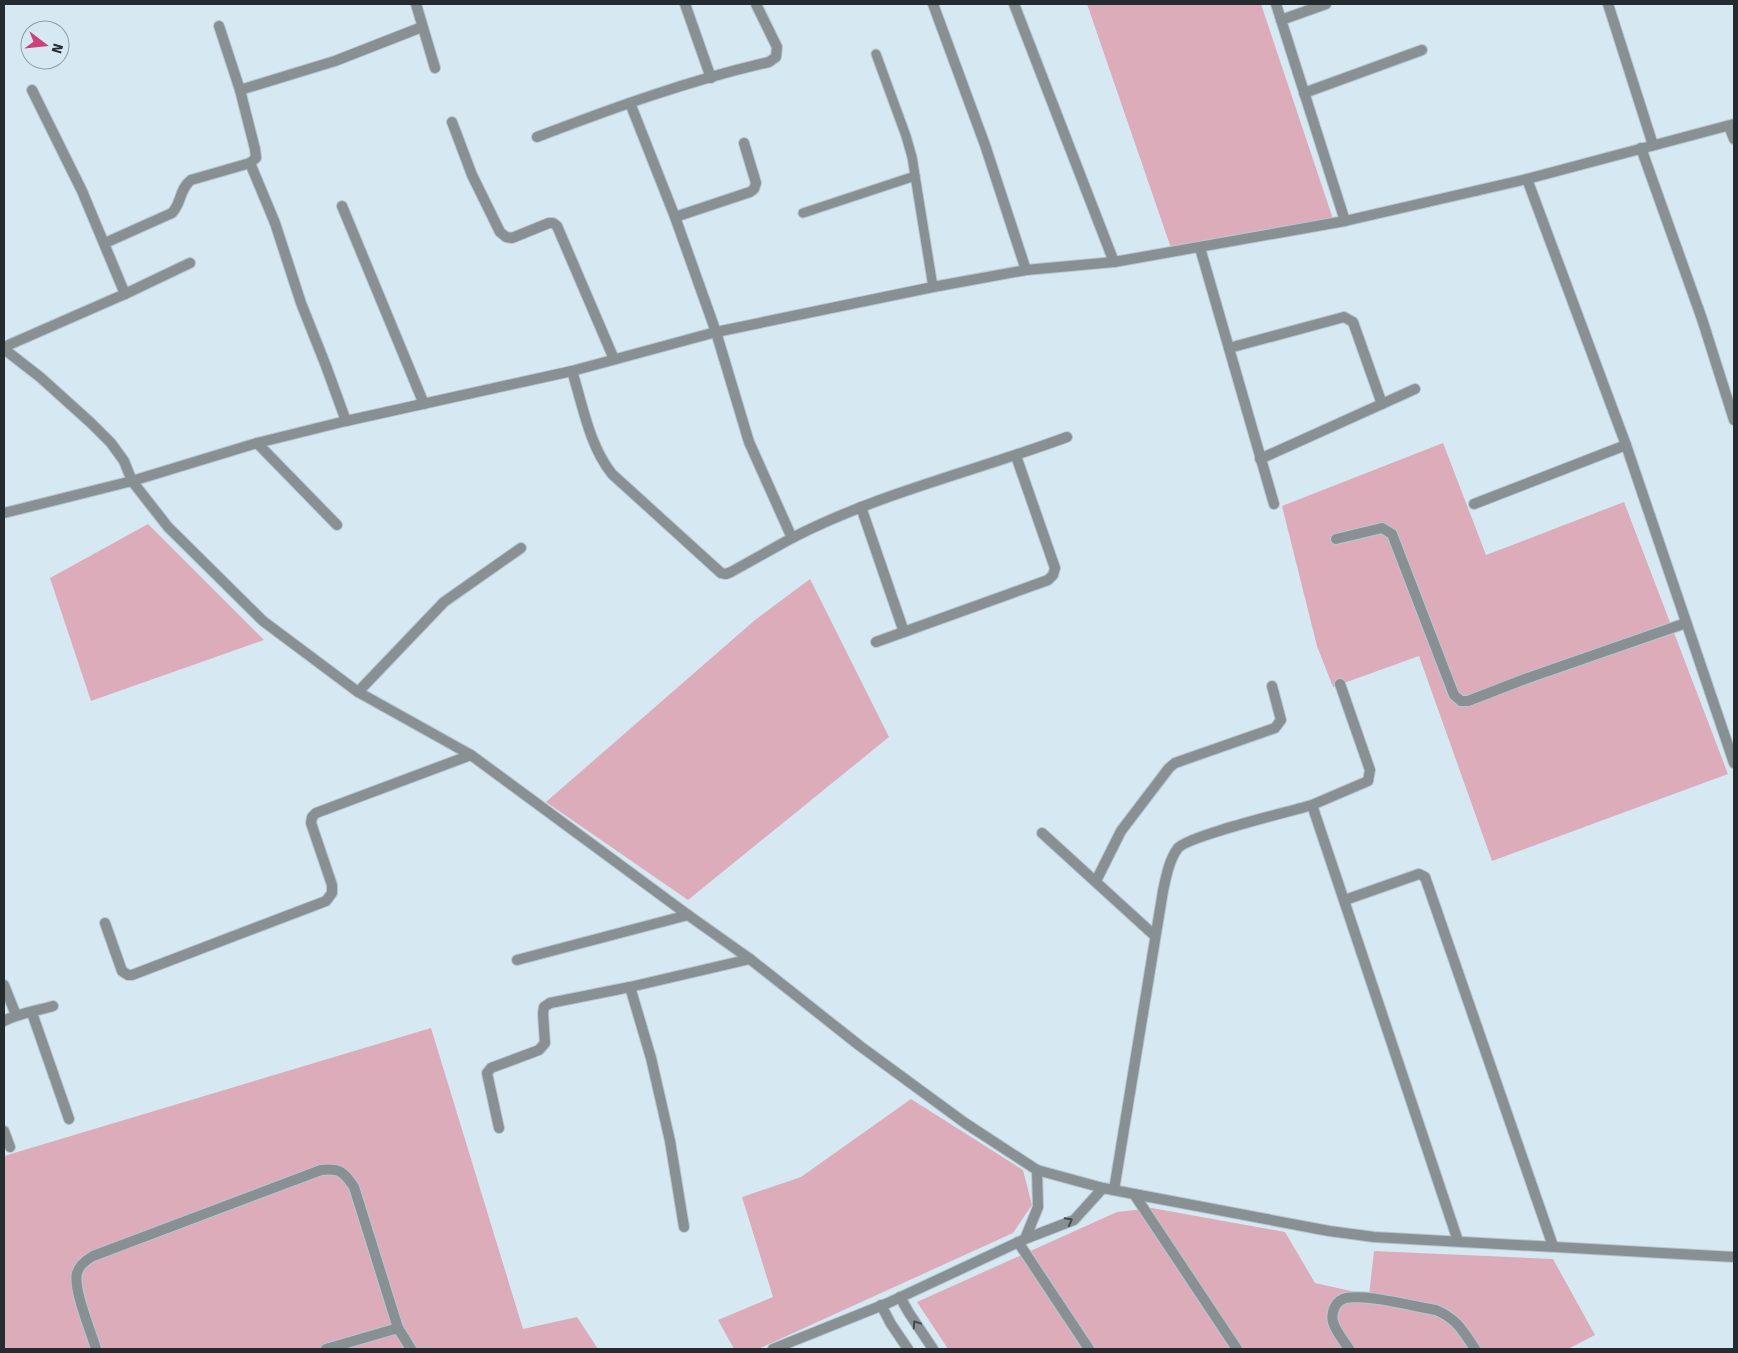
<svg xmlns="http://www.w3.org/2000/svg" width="1738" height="1353" font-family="'Fira Sans',sans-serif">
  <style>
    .green { fill: #ddacba }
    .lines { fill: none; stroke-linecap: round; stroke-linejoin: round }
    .service-casing { stroke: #b6c7d0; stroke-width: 11 }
    .minor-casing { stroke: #b6c7d0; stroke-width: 12 }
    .service { stroke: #889094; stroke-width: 9 }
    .minor { stroke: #889094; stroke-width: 10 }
    .oneway { stroke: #434a4e }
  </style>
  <rect width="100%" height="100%" fill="#d6e9f3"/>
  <g class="green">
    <path d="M1087,4H1261L1333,219L1171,248Z"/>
    <path d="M1443,443L1486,555L1624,502L1728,774L1492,861L1419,656L1333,687L1317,646L1282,506Z"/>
    <path d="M148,524L264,640L91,701L50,578Z"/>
    <path d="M810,579L889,737L688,900L546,802L755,620Z"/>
    <path d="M431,1028L523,1329L577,1317L598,1349H4V1156Z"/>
    <path d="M911,1099L1023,1170L1032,1205L1013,1233L758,1349H734L718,1320L773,1297L742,1197L801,1177Z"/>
    <path d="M1152,1208L1285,1232L1315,1283L1369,1295L1374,1251L1553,1259L1595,1335L1568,1349H948L917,1302L1117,1212Z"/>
  </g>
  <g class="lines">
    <defs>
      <g id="service">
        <path d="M876,54L906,136L912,157L933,287"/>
        <path d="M803,213L915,176"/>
      </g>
      <g id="minor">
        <path d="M416,4L435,68"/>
        <path d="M685,4L711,78"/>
        <path d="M933,4L985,145L1026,270"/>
        <path d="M1014,4L1114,262"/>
        <path d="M1276,4L1345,221"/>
        <path d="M1608,4L1653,145"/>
        <path d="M1281,20L1326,4"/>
        <path d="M219,26L240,90L255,149L256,158L250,163L275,223L301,303L326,366L346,421"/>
        <path d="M240,90L335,61L422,27"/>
        <path d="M1304,93L1422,50"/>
        <path d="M452,122L472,175L500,232L506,237L512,238L549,223H553L557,226L614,359"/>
        <path d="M1729,126L1734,139"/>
        <path d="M537,137C613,108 690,80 769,62L776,57L777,47L756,4"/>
        <path d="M1641,148L1702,319L1734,420"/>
        <path d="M1527,179L1626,445L1734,763"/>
        <path d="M342,206L424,404"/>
        <path d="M675,217L750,192L754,189L756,183L744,143"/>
        <path d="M105,243L172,213C182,203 179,189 191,180L250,163"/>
        <path d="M1200,248L1274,504"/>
        <path d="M125,294L190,263"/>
        <path d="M4,347L125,294L82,191L32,90"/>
        <path d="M1229,348L1344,317L1353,322L1382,404"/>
        <path d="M4,349L40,377L91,423L111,443L124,461L132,481L168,527L263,621L358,692L471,755L688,915L750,959L860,1046L965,1123L1037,1170L1103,1188L1134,1194L1329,1231L1374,1237L1734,1257"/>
        <path d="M572,371C583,406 589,445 612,474L721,573L726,574L731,572L792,538L749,442L716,332L675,217L630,103"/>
        <path d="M257,443L337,525"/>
        <path d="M1260,459L1415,389"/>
        <path d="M1474,504L1626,445"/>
        <path d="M861,507L904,632"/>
        <path d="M4,513L132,481L257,443L346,421L572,371L716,332L933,287L1026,270L1114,262L1345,221L1527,179L1734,124"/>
        <path d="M792,538C879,493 976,471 1067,437"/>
        <path d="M1336,539L1382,528L1392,534L1454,695L1461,701H1468L1525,679L1686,623"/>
        <path d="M876,642L1048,580L1053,575L1055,568L1016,456"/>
        <path d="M1340,684L1370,770L1368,781L1312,805L1458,1241"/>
        <path d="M358,692L444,602L521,548"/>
        <path d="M1042,833L1155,936"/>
        <path d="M1096,881L1121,831L1169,768L1175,763L1275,728L1281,720L1272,686"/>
        <path d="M1345,900L1419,874L1425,877L1553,1246"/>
        <path d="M105,923L122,971L128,975H132L326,901L332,893V885L311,823L312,817L316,813L471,755"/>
        <path d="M517,960L688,915"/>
        <path d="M4,985L16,1015"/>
        <path d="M630,987L651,1058L670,1141L684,1227"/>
        <path d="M32,1013L69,1119"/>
        <path d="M4,1021C19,1013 37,1011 53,1006"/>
        <path d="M499,1128L487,1073L491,1068L539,1050L545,1043L543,1014L544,1007L550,1003L630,987L750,959"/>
        <path d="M4,1131L10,1147"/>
        <path d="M1114,1190L1163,891C1166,877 1169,860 1178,848C1190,835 1289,812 1312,805"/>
        <path d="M1134,1194L1237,1349"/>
        <path d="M1025,1239L1038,1207L1037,1170"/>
        <path d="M1018,1242L1089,1349"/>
        <path d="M900,1297L909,1313L933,1349"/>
        <path d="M881,1305L891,1324L908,1349"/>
        <path d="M96,1349C91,1331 73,1290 77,1273C79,1265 86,1260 93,1256L321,1170C340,1168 344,1172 354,1187L398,1328"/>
        <path d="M326,1349L398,1328L411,1349"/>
        <path d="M773,1349L888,1303L1025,1239L1074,1220L1103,1188"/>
        <path d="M1349,1349C1344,1341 1336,1332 1333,1322C1331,1314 1334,1303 1343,1299C1360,1292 1416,1307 1436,1310C1457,1319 1463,1331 1475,1349"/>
      </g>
    </defs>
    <use href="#service" class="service-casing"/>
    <use href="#minor" class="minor-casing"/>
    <use href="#service" class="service"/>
    <use href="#minor" class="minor"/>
  </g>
  <defs><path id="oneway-chevron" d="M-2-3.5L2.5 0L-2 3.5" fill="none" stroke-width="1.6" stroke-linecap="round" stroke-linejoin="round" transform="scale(1.25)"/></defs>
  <g class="oneway">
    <use href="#oneway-chevron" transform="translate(1069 1221) rotate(-28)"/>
    <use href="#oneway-chevron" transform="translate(916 1324) rotate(-124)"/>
  </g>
  <rect width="1738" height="1353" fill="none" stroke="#252c30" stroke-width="10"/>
  <g transform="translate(45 45) rotate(106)"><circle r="24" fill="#d6e9f3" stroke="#8f9da5"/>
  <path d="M0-4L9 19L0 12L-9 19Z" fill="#cc4179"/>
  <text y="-8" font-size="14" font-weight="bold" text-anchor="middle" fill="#252c30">N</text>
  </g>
</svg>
